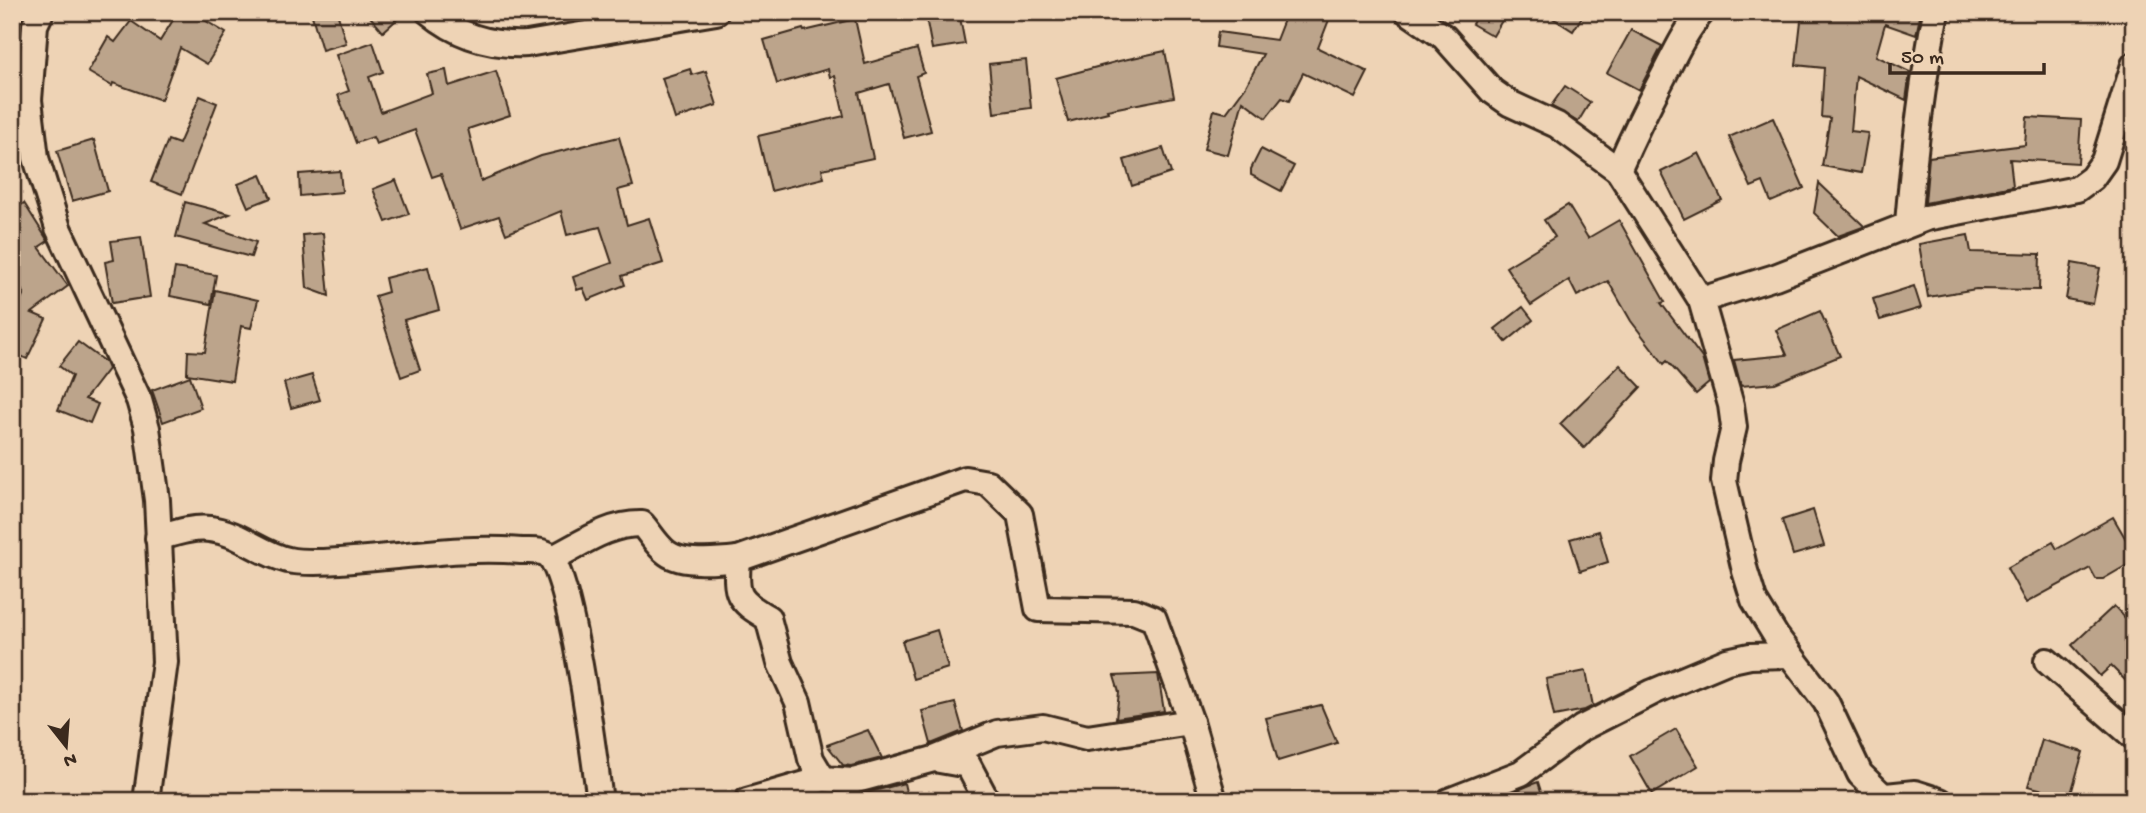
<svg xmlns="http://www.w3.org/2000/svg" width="2146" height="813" font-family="'Gochi Hand',sans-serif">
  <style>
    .building { fill: #bca48b; stroke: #3b2a1e; stroke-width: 2 }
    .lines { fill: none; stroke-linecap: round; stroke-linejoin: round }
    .minor-casing { stroke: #3b2a1e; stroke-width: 30 }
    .minor { stroke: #eed3b5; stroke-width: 24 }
  </style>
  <rect width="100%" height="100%" fill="#eed3b5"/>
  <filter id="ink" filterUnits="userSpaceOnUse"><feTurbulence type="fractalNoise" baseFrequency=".0143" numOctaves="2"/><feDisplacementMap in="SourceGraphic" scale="14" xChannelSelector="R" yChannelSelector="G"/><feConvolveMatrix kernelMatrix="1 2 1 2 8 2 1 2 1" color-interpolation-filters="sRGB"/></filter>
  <g filter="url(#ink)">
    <g class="building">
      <path d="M178,12H191L226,33L207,64L180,48L161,100L113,83L112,86L88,72L108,37L115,42L131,21L160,41Z"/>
      <path d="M311,12H337L346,43L322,50Z"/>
      <path d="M366,12H405L383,32Z"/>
      <path d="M925,12H959L965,44L932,49Z"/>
      <path d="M1287,12H1332L1318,48L1368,72L1355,98L1303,73L1289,101L1282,98L1266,118L1243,101L1228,155L1204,149L1214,110L1226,113L1246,86L1263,54L1216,47L1218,32L1276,40Z"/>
      <path d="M1479,12H1507L1493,36L1472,24Z"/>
      <path d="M1543,12H1585L1573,31Z"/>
      <path d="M1802,12H1921L1916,35L1885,24L1876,56L1910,72L1906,100L1856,76L1851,131L1868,133L1861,173L1822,166L1830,118L1821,117L1824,68L1796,65Z"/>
      <path d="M855,19L865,64L917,49L924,73L916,76L931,131L904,138L889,84L859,93L873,158L822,169L824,178L771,191L758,136L844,116L835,76L830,77L828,69L777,84L764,40L803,29L804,31Z"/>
      <path d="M1631,30L1662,46L1639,90L1607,73Z"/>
      <path d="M373,42L383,72L369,77L381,112L432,93L427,74L446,70L449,86L496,71L510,115L468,129L481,181L541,156L619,137L633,186L618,190L627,225L649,218L663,263L622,276L625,285L588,300L583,288L577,290L573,277L612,263L600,227L567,235L561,211L506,234L499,216L460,229L441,174L432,177L415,130L376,144L373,137L356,143L338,95L349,91L336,55Z"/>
      <path d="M1165,51L1174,97L1107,110L1108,112L1068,122L1056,78L1119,61Z"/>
      <path d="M1026,60L1031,108L994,113L989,64Z"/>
      <path d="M690,69L692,75L706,71L717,105L675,119L662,78Z"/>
      <path d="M1565,86L1590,102L1578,122L1551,106Z"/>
      <path d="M200,96L217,103L182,194L151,182L168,140L179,144Z"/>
      <path d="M2027,117L2081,120L2078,163L2010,159L2013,186L1925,203L1929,157L2025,145Z"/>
      <path d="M1773,118L1804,188L1771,202L1763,182L1751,187L1729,137Z"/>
      <path d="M94,140L108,191L72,201L57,151Z"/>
      <path d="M1163,148L1171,173L1132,186L1124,160Z"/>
      <path d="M1261,149L1294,166L1281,191L1251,175V169Z"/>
      <path d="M1699,153L1722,200L1684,219L1661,172Z"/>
      <path d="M340,171L342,192L300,196L299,174Z"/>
      <path d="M261,175L271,198L248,207L238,184Z"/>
      <path d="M396,180L409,214L386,222L373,189Z"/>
      <path d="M1819,183L1864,226L1863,227L1838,236L1814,213Z"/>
      <path d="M185,202L230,214L205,224L256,242L251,257L176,237Z"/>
      <path d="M24,203L48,241L39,247L68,286L32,313L46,319L27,359L12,352V318L24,293L12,278V212Z"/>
      <path d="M1568,205L1588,238L1619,220L1665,302L1661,303L1702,358L1709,383L1696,394L1667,361L1664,364L1631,321L1608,281L1577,296L1569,280L1531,305L1506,267L1555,237L1544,220Z"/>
      <path d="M323,233L329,296L307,288L303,235Z"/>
      <path d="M1968,235L1971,252L2040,254L2039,290L1976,289L1928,297L1919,244Z"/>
      <path d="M141,237L150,297L112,303L105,262L114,260L111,241Z"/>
      <path d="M2072,263L2100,268L2093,304L2066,299Z"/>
      <path d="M428,267L439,310L404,320L420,370L401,377L375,296L388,292L385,278Z"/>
      <path d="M175,268L216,275L211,304L170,296Z"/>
      <path d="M1914,286L1921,308L1880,320L1873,299Z"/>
      <path d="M215,290L258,300L251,328L241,326L232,381L187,374L188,351L205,352Z"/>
      <path d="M1523,307L1533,320L1506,342L1495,329Z"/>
      <path d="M1820,311L1840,356L1775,383L1741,386L1734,360L1787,355L1776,330Z"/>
      <path d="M78,342L105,362L108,369L85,399L98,404L90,423L58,410L72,376L59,366Z"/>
      <path d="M1620,365L1641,387L1584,448L1560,424Z"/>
      <path d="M312,375L320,400L291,408L284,383Z"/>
      <path d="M190,376L201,408L163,422L152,390Z"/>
      <path d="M1813,510L1824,546L1793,555L1782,520Z"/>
      <path d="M2113,517L2134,553V561L2103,579H2096L2090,568L2026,603L2007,568L2053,542L2057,549Z"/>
      <path d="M1599,531L1608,562L1580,571L1570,539Z"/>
      <path d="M2114,606L2134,627V689L2111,666L2100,676L2072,645Z"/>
      <path d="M937,630L948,668L913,679L902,641Z"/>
      <path d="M1586,671L1593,706L1585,710L1554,716L1546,679Z"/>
      <path d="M1158,674L1164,711L1116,718L1119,692L1114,676Z"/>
      <path d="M955,703L963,731L931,744L922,711Z"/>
      <path d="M1321,705L1337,743L1278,761L1266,718Z"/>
      <path d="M1676,729L1698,766L1652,794L1630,756Z"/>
      <path d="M868,730L882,758L851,766L843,765L827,745Z"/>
      <path d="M2042,740L2083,752L2070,797L2028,786Z"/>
      <path d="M1538,782L1544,801H1492L1530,785Z"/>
      <path d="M904,783L908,801H869L863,794Z"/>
    </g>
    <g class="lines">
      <defs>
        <g id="minor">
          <path d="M41,12L35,25L29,100L36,158L58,228L139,400L147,428L157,500L165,662L146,801"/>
          <path d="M429,12C458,36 489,46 527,44L716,12"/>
          <path d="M1408,12L1444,37L1492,91L1509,103L1557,125L1618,170C1632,138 1647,107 1663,77C1675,54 1685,31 1702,12"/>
          <path d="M1618,170L1701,300L1731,405L1734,427L1726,461L1724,481L1745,571L1754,600L1776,636L1826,702L1860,774L1888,801"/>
          <path d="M1908,223C1914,152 1922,82 1936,12"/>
          <path d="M1701,300L1775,277L1926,218L2077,189L2092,178L2104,161L2134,65"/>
          <path d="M158,538C175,533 192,527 210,529C239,532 260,554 288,560C296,562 306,562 315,562C384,561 452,545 521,551C529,551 540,550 547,554C571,567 595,765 600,801"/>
          <path d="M553,558C581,544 609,523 642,524C650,533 657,546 667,553C683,565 720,561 738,559C735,595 737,600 768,618L780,663L798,702L811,759L823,779L853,781L934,759L968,765L987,801"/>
          <path d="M738,559L965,479L988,483L1020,514L1038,609L1134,611L1154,619L1191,722L1214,801"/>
          <path d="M2047,661L2134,737"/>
          <path d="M934,759L997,733L1043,727L1087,738L1191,722"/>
          <path d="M1886,796L1915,793L1940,801"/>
          <path d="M747,801L823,779"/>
          <path d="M1449,801L1521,773L1582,728L1653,692L1727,661L1750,656L1790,655"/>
        </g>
      </defs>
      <use href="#minor" class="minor-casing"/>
      <use href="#minor" class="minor"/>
    </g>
  </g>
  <rect width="2146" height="813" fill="none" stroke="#eed3b5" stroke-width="42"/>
  <rect x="21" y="21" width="2104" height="771" fill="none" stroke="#3b2a1e" stroke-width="2.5" filter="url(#ink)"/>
  <g transform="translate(66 746) rotate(163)" stroke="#eed3b5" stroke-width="5" paint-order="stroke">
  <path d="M0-5L12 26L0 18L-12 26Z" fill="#3b2a1e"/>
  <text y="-10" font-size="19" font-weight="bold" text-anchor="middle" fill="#3b2a1e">N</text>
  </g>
  <path d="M1890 63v10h154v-10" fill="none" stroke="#3b2a1e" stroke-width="3.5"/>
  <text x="1901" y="63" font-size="21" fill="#3b2a1e" stroke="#eed3b5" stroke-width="5" paint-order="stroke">50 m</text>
</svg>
